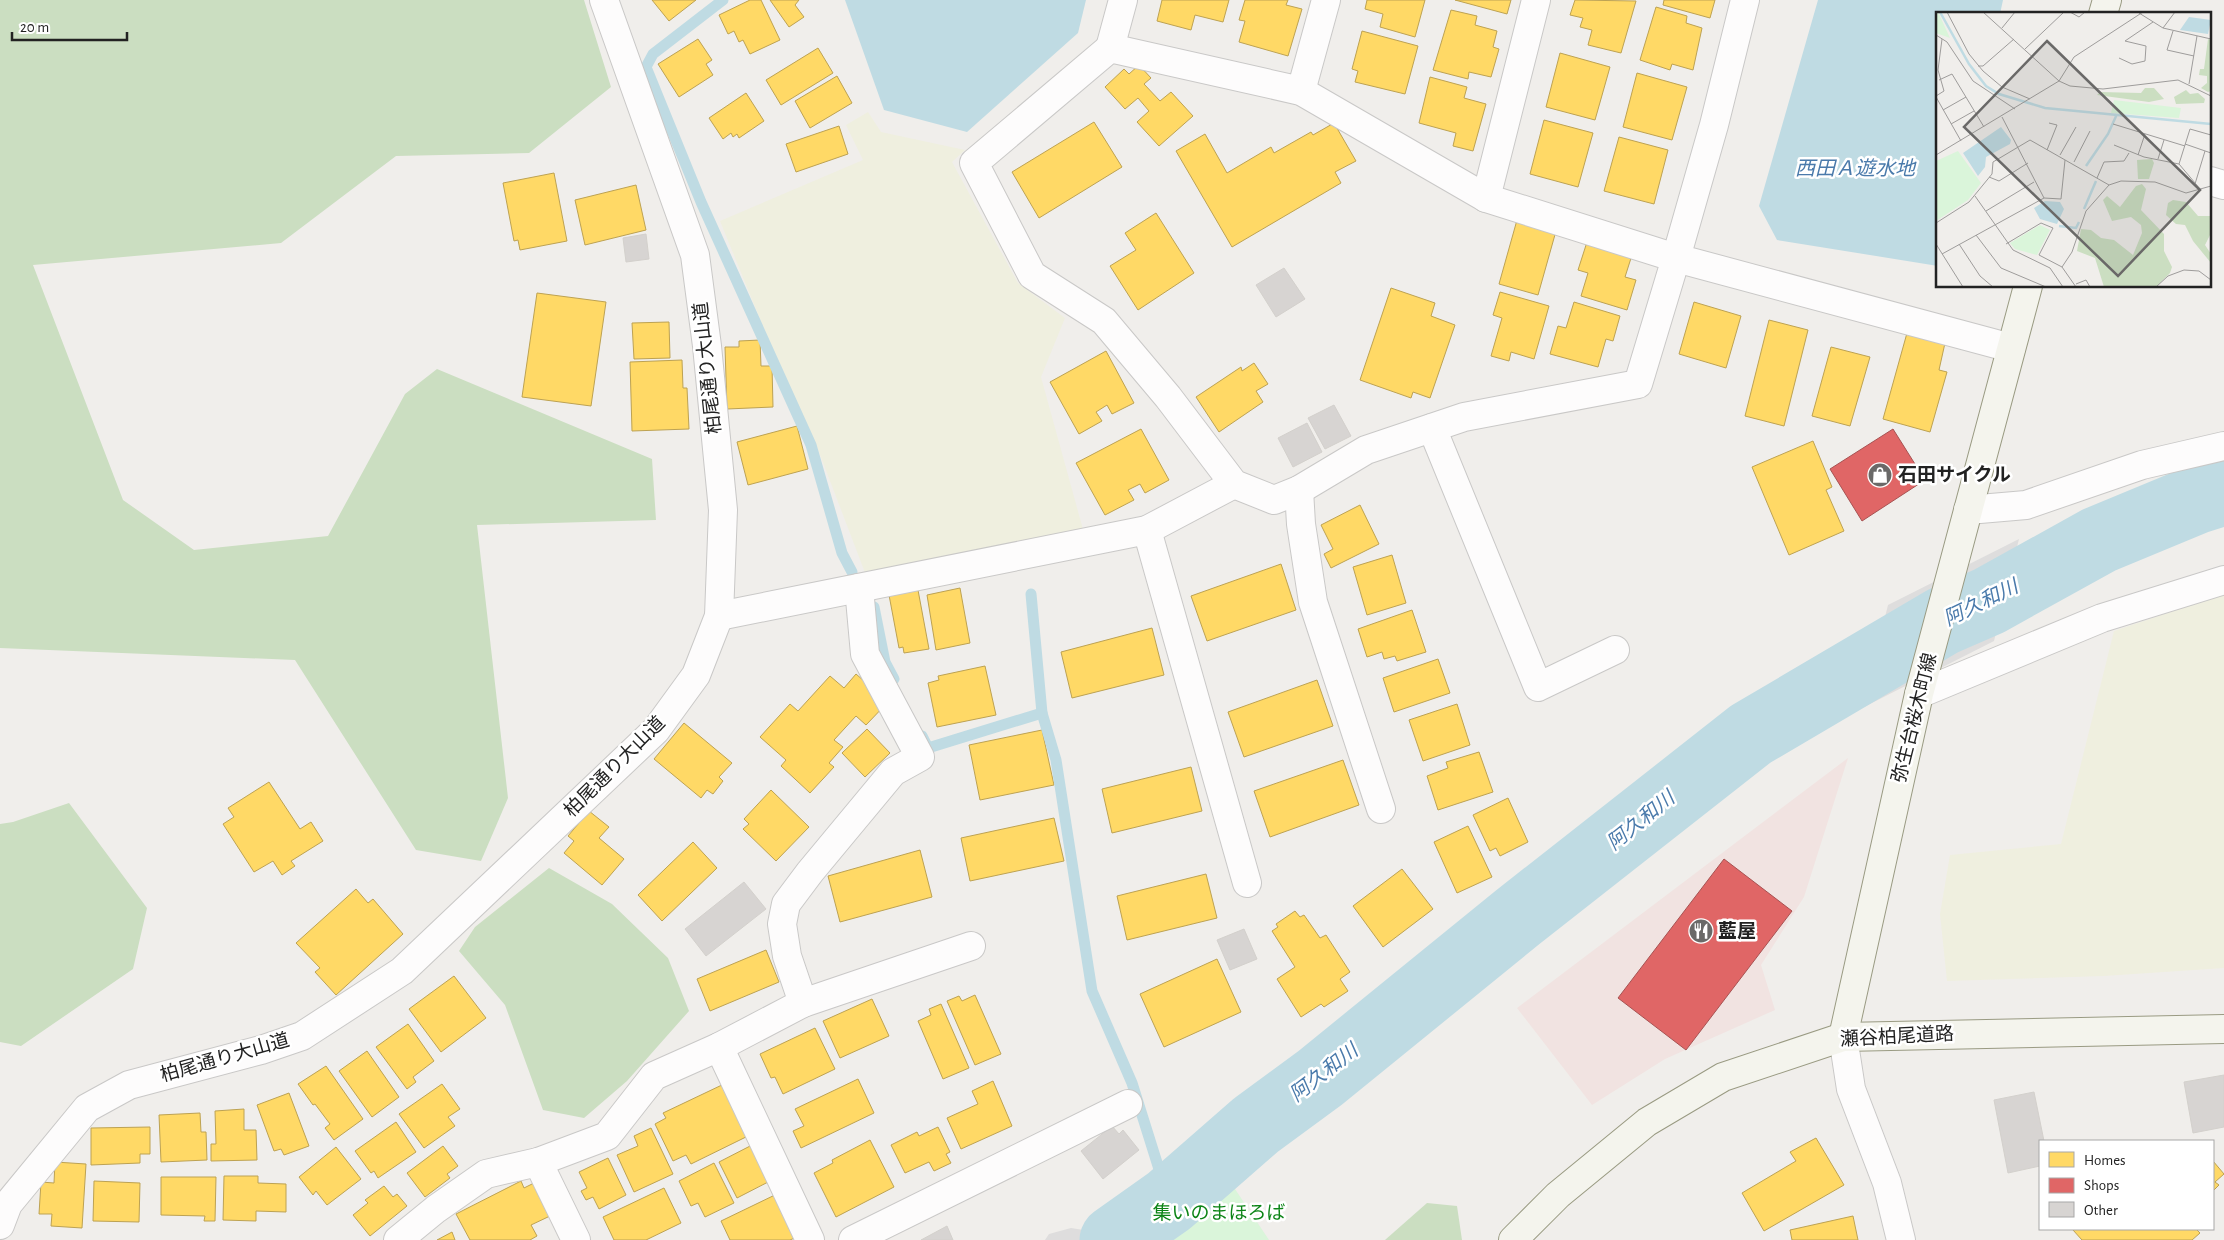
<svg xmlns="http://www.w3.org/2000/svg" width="2224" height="1240" font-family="'Alegreya Sans','Noto Sans JP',sans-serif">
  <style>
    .commercial { fill: #f1e3e1 }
    .farmland { fill: #efefdf }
    .forest { fill: #cbdec1 }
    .park { fill: #daf5da }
    .water { fill: #bfdbe3 }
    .pier { fill: #dedddd }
    .homes { fill: #ffd966; stroke: #bda252 }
    .shops { fill: #e06666; stroke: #a75252 }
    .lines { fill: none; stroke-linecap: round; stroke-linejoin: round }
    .stream { stroke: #bfdbe3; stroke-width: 11 }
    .river { stroke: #bfdbe3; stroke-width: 69 }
    .building { fill: #d7d4d2; stroke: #d3d0cc }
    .minor-casing { stroke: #c9c8c7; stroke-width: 30 }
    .tertiary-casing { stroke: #c9c8c7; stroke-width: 30 }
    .secondary-casing { stroke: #999a82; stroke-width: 30 }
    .minor { stroke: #fdfcfc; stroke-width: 28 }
    .tertiary { stroke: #fdfcfc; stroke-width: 28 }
    .secondary { stroke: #f4f4ed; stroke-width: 28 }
    .labels { text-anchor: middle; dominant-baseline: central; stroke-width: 5; stroke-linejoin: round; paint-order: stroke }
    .street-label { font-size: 19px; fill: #222; stroke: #fff }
    .poi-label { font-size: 19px; font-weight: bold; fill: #222; stroke: #fff; text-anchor: start }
    .park-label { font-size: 19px; fill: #0c8416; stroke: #fff }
    .water-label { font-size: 20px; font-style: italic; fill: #4a7aab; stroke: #fff }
    .inset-river { fill: none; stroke: #bfdbe3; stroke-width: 2.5 }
    .inset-road { fill: none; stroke: #9e9c9b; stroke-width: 1 }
    .view { fill: #6a6968; fill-opacity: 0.15; stroke: #6a6968; stroke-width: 2.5 }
    .inset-edge { fill: none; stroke: #222; stroke-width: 2.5 }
  </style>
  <rect width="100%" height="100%" fill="#f0eeeb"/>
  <path class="commercial" d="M1848,758L1804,897L1761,965L1775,1010L1665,1059L1592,1105L1517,1008Z"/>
  <g class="farmland">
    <path d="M868,112L881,132L965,150L952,162L1018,283L1065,318L1041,377L1084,533L867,578L819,452L762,324L720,221L863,160L846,125Z"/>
    <path d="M2224,594V968L2104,976L1947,981L1940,914L1950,855L2061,844L2114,631Z"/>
  </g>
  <g class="forest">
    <path d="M0,0H584L611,87L529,153L396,156L281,243L33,265L123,500L194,550L328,536L405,394L437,369L652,459L656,520L477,525L508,798L481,861L416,850L295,660L0,648Z"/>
    <path d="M69,803L147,908L133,969L21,1046L0,1042V824L13,822Z"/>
    <path d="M549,868L612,904L668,958L689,1011L627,1081L584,1118L543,1110L505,1005L459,951L475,927Z"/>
    <path d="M1427,1203L1457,1206L1462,1240H1385Z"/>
  </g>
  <path class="park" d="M1225,1174L1269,1240H1143Z"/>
  <g class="water">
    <path d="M845,0H1086L1078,33L967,132L884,110Z"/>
    <path d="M1818,0H2003L2000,14H1938V266L1777,240L1759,206Z"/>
  </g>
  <g class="pier">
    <path d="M2019,539L1994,641L1862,708L1888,605Z"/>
    <path d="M1071,1228L1090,1231L1107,1240H1045L1049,1234Z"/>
  </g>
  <g class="homes">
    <path d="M652,0H696L669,21Z"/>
    <path d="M750,0H761L780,40L750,54L743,40L739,42L734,31L728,34L719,15Z"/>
    <path d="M770,0H799L795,5L804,17L789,27Z"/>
    <path d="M1162,0H1229L1223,22L1195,15L1191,30L1157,21Z"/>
    <path d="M1245,0H1288L1286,5L1302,9L1288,56L1239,42L1245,21L1239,20Z"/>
    <path d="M1367,0H1425L1415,37L1380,27L1383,14L1365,9Z"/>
    <path d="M1455,0H1511L1507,14Z"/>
    <path d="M1575,0L1636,1L1621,53L1588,45L1592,30L1580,27L1583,18L1570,15Z"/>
    <path d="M1664,0H1715L1710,18L1663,5Z"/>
    <path d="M1656,7L1687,16L1686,23L1702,28L1693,70L1672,64L1670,70L1640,60Z"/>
    <path d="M1451,10L1477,16L1475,25L1497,31L1493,47L1499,49L1491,77L1469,72L1468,79L1433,70Z"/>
    <path d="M1362,31L1418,46L1405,94L1355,82L1358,71L1352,69Z"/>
    <path d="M698,39L712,60L706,64L713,75L679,97L658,64Z"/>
    <path d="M818,48L833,73L781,105L766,80Z"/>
    <path d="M1560,53L1610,67L1595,120L1546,107Z"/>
    <path d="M1139,65L1151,78L1144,84L1160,101L1171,92L1193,116L1159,146L1137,122L1149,111L1138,98L1125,109L1105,87L1124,69L1129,74Z"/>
    <path d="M1637,73L1687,87L1672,140L1623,127Z"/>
    <path d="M837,76L852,103L810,128L795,101Z"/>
    <path d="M1430,77L1467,87L1464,98L1486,104L1473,151L1453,146L1456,133L1419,123Z"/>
    <path d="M746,93L764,121L739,138L737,134L733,137L731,133L723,139L709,118Z"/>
    <path d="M1544,120L1593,133L1578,187L1530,174Z"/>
    <path d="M1094,122L1122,167L1039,218L1012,172Z"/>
    <path d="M1334,123L1356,161L1335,172L1341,183L1232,247L1176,151L1205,134L1227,173L1271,147L1274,153L1311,132L1313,135Z"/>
    <path d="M839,126L848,154L796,172L786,144Z"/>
    <path d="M1619,137L1668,150L1654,204L1604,191Z"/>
    <path d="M554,173L567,241L520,250L518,240L514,241L503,183Z"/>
    <path d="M636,185L646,230L585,245L575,200Z"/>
    <path d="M1156,213L1194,273L1138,310L1110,266L1136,250L1125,233Z"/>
    <path d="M1517,220L1556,231L1538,295L1499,284Z"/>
    <path d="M1587,242L1632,255L1625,277L1636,280L1627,310L1581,296L1588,273L1578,270Z"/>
    <path d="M1391,288L1435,303L1431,316L1455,325L1430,398L1413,392L1411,398L1360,380Z"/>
    <path d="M1500,292L1549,306L1534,359L1511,352L1509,361L1491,356L1502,318L1493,315Z"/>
    <path d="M537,293L606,302L591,406L522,397Z"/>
    <path d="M1574,302L1620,316L1613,341L1606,339L1598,367L1550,354L1558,326L1566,328Z"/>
    <path d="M1694,302L1741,316L1726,368L1679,354Z"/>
    <path d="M1769,320L1808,330L1784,426L1745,416Z"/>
    <path d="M669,322L670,358L634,359L632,323Z"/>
    <path d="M1907,333L1945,343L1939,370L1947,372L1930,432L1883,419Z"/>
    <path d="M760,340L761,366H772L773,407L727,409L725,347H739V341Z"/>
    <path d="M1831,347L1870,357L1850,426L1812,416Z"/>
    <path d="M1106,351L1134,403L1112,414L1107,405L1096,412L1102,421L1079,434L1050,382Z"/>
    <path d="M682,360L683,388H687L689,429L632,431L630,362Z"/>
    <path d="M1254,363L1268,384L1256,391L1263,402L1219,432L1196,397L1241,367L1242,371Z"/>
    <path d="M797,426L808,469L748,485L737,442Z"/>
    <path d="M1141,429L1169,480L1145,493L1140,484L1128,490L1134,500L1105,515L1076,463Z"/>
    <path d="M1813,441L1832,487L1826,490L1844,531L1789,555L1752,467Z"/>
    <path d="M1360,505L1379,544L1331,568L1324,554L1333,549L1321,525Z"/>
    <path d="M1392,555L1406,603L1367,615L1353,567Z"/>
    <path d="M1281,564L1296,610L1207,641L1191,596Z"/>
    <path d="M960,588L970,643L936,650L927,595Z"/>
    <path d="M918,590L929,649L904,653L903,647L899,648L889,595Z"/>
    <path d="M1412,610L1426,652L1397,661L1395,656L1384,659L1382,652L1367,657L1358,629Z"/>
    <path d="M1152,628L1164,675L1072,698L1061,652Z"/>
    <path d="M1438,659L1450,693L1394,712L1383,678Z"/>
    <path d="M985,666L996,715L937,727L928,683L939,680L938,676Z"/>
    <path d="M856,674L888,702L866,725L856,716L834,740L843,747L829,763L834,767L810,793L781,766L786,760L760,737L790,704L798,711L830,676L844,688Z"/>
    <path d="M1317,680L1333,726L1244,757L1228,712Z"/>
    <path d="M1457,704L1470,745L1423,761L1409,720Z"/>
    <path d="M684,723L732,763L719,777L723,781L713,794L707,790L701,798L654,759Z"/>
    <path d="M867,729L890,753L865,777L842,753Z"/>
    <path d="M1042,730L1054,785L980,800L969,745Z"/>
    <path d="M1479,752L1493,792L1438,810L1427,776L1448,768L1446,762Z"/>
    <path d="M1343,760L1359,805L1270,837L1254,791Z"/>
    <path d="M1191,767L1202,811L1112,833L1102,789Z"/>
    <path d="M269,782L300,829L311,822L323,841L291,861L295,866L282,875L273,861L254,872L223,824L234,817L228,808Z"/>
    <path d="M771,790L809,827L776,861L743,829L749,824L744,819Z"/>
    <path d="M1508,798L1528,842L1500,856L1496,848L1490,851L1473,815Z"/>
    <path d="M589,811L609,827L599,838L624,859L602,885L564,853L574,841L568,836Z"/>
    <path d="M1054,818L1064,861L970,881L961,838Z"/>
    <path d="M1468,826L1492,877L1457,893L1434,842Z"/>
    <path d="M693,842L717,868L662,921L638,895Z"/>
    <path d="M920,850L932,897L840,922L828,876Z"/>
    <path d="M1402,869L1433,909L1383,947L1353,906Z"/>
    <path d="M1206,874L1217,918L1127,940L1117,896Z"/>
    <path d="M356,889L368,903L373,899L403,934L336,995L315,972L320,968L296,943Z"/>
    <path d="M1295,911L1300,917L1304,915L1320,938L1326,935L1350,972L1340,979L1348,991L1324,1007L1321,1004L1301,1017L1277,979L1295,967L1272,931L1278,927L1276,924Z"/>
    <path d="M766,950L779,982L710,1011L697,979Z"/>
    <path d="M1217,959L1241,1012L1164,1047L1140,994Z"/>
    <path d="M454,976L486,1018L441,1052L409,1009Z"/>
    <path d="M975,995L1001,1054L975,1065L947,1001L959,996L962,1001Z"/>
    <path d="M872,999L889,1036L840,1058L823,1021Z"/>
    <path d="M941,1004L969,1068L943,1079L918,1021L931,1015L929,1009Z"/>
    <path d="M408,1024L434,1061L413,1077L416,1082L407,1089L376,1047Z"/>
    <path d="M815,1028L835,1069L783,1094L775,1077L771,1078L760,1054Z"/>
    <path d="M367,1051L399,1097L372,1117L339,1071Z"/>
    <path d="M326,1066L363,1119L334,1140L325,1128L330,1124L315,1104L313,1105L298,1084Z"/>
    <path d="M858,1079L874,1113L801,1148L793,1131L804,1126L795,1109Z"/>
    <path d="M993,1081L1012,1126L961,1149L947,1118L978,1104L972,1091Z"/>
    <path d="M442,1084L460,1109L448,1117L455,1126L424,1148L399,1114Z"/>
    <path d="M724,1084L748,1136L691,1164L686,1155L673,1161L655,1124L666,1118L663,1113Z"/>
    <path d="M289,1093L309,1146L284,1155L281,1149L274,1151L257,1105Z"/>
    <path d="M244,1109V1130H256L257,1160L211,1161V1144H216L215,1111Z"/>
    <path d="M200,1113L201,1132H206L207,1160L161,1162L159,1115Z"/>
    <path d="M396,1122L416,1152L378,1178L374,1171L371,1173L355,1151Z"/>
    <path d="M150,1127V1154H140V1163L91,1165V1128Z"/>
    <path d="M938,1127L950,1152L946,1154L951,1163L934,1171L929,1162L905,1173L891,1145L917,1132L919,1136Z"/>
    <path d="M651,1128L673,1174L634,1192L617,1155L638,1146L634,1136Z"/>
    <path d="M1816,1138L1844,1185L1764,1231L1742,1193L1796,1161L1790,1152Z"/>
    <path d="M870,1140L894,1187L836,1217L814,1173L833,1163L832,1160Z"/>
    <path d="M754,1144L772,1180L737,1198L719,1162Z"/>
    <path d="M443,1146L458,1166L447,1174L450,1178L425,1197L407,1173Z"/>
    <path d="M336,1147L361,1179L327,1205L316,1191L313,1195L299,1177Z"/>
    <path d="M608,1158L626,1195L599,1209L593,1197L586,1200L581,1191L587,1188L579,1172Z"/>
    <path d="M2213,1161L2224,1174L2215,1182L2219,1185L2213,1191Z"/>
    <path d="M55,1162L86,1164L82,1228L51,1226L52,1214H39L41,1182L54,1183Z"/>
    <path d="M714,1163L734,1203L705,1217L698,1203L691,1206L679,1181Z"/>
    <path d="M224,1176H258V1183L286,1184V1212L256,1211V1221L223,1220Z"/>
    <path d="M161,1177H216L215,1221H204L205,1216L161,1215Z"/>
    <path d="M94,1181L140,1183L139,1222L93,1221Z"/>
    <path d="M521,1181L524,1188L534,1183L550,1216L531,1225L537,1236L530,1240H470L456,1214Z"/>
    <path d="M384,1186L393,1197L397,1194L407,1206L370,1236L353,1215L368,1203L365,1200Z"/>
    <path d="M664,1188L681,1223L646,1240H614L603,1217Z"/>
    <path d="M779,1193L799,1236L790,1240H730L721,1221Z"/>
    <path d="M1853,1216L1858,1240H1792L1790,1230Z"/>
    <path d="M2075,1229H2196L2200,1233L2192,1240H2082L2073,1230Z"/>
    <path d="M452,1232L455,1240H437Z"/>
  </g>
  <g class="shops">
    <path d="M1893,429L1925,480L1862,521L1830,469Z"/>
    <path d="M1724,859L1792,911L1686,1050L1618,998Z"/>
  </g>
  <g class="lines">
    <g class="stream">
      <path d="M723,0L653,54L646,67L701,202L811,445L842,553L852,572"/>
      <path d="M1031,594L1042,713L1056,760L1092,991L1132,1083L1169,1201"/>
      <path d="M874,607L885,662L894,679"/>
      <path d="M922,736L928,748L1042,713"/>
    </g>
    <path class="river" d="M1114,1240L1169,1201L1256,1125L1320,1078L1518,917L1751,734L1943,621L1989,601L2099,540L2198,499L2224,491"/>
  </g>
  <g class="building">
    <path d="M646,234L649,259L626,262L623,238Z"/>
    <path d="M1284,268L1305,299L1276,317L1256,285Z"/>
    <path d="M1334,405L1351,436L1325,449L1308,418Z"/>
    <path d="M1307,423L1322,452L1293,467L1278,438Z"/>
    <path d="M744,882L766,909L706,956L685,929Z"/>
    <path d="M1244,929L1257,959L1230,970L1217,940Z"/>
    <path d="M2224,1075V1127L2193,1133L2184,1082Z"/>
    <path d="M2034,1092L2044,1141H2040V1166L2008,1173L1994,1100Z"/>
    <path d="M1112,1126L1119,1134L1123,1130L1139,1150L1103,1179L1081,1151Z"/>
    <path d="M947,1226L953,1240H921Z"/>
  </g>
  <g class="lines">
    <defs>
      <g id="minor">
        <path d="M1110,48L1301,91L1486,198L1676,258L1638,384L1464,417L1366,450L1299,490L1274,500L1234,484L1168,397L1104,321L1032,275L974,163Z"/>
        <path d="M1110,48L1123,0"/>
        <path d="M1301,91L1326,0"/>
        <path d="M2210,181L2224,185"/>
        <path d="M1486,198L1536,0"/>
        <path d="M1432,428L1538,687L1615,650"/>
        <path d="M1299,490L1301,524L1313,602L1381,809"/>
        <path d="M1968,510L2026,505L2142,465L2224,446"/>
        <path d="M1147,530L1247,883"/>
        <path d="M719,616L1147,530L1234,484"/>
        <path d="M1919,694L2102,618L2224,580"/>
        <path d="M803,1003L787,956L782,924L786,904L810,872L893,772L920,757L865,654L859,588"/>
        <path d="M719,1047L810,1240"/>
        <path d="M538,1162L576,1240"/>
        <path d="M0,1225L8,1204L87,1108L129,1085L261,1050L302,1036L402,971L656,730L696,675L719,616L723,510L707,346L695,255L604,0"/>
        <path d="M398,1240L436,1209L486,1174L538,1162L607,1136L654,1076L719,1047L803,1003L971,946"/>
        <path d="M853,1240L1128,1104"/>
      </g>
      <g id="tertiary">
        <path d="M1745,0L1714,125L1676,258L2011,348"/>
        <path d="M1843,1037L1851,1089L1887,1183L1901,1240"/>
      </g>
      <g id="secondary">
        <path d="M2103,14L2107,0"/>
        <path d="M1843,1037L1919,694L2028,286"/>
        <path d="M1513,1240L1558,1195L1647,1122L1723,1077L1843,1037L2224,1029"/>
      </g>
    </defs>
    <use href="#minor" class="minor-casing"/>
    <use href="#tertiary" class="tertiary-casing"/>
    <use href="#secondary" class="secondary-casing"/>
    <use href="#minor" class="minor"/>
    <use href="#tertiary" class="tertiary"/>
    <use href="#secondary" class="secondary"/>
  </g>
  <defs>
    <symbol id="shop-disc" viewBox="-11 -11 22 22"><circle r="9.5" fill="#6a6968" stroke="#fff"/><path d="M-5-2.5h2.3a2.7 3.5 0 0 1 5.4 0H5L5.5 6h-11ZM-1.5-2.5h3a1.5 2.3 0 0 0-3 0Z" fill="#fff"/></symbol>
    <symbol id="restaurant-disc" viewBox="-11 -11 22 22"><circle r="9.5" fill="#6a6968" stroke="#fff"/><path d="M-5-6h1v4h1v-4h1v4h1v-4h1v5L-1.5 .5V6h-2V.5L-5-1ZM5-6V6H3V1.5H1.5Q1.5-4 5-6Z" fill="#fff"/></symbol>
  </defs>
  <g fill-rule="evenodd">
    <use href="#shop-disc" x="1866" y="461" width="28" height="28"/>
    <use href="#restaurant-disc" x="1687" y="917" width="28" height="28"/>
  </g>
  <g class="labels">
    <g class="street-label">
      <text transform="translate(708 368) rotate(-96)">柏尾通り大山道</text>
      <text transform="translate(1915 718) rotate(-76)">弥生台桜木町線</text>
      <text transform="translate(615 767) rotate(-45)">柏尾通り大山道</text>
      <text transform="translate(1897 1037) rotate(-3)">瀬谷柏尾道路</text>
      <text transform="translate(225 1058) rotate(-16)">柏尾通り大山道</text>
    </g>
    <g class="poi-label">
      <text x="1898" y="475">石田サイクル</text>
      <text x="1718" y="931">藍屋</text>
    </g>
    <g class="park-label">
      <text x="1219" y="1213">集いのまほろば</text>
    </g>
    <g class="water-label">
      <text x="1855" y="169">西田Ａ遊水地</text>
      <text transform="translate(1981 603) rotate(-26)">阿久和川</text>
      <text transform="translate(1641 821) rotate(-39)">阿久和川</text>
      <text transform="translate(1324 1073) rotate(-38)">阿久和川</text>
    </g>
  </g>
  <g transform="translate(1936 12)">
    <rect width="275" height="275" fill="#f0eeeb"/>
    <path d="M272,27L275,28V79L272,80L265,76L271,71V64L263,63L264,57H268ZM209,76H218L228,87L213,90L161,83L164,80L205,81ZM250,78L254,82L262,81L269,87L268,91L240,92L238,85ZM216,147L218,151L213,167H202L201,148ZM206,172L210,177L205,198L228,222V239L236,255L234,261L220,275H168L159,246L141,239L145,217L155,218L165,226L178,228L197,243L206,221L205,213L195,205L176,209L167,188L171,184L184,195L200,174ZM237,188L250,190L262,204H275L274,223L269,233L275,242V251L257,229L249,213L240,212L230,203L232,191Z" fill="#cbdec1"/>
    <path d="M0,0H2L14,26L0,21ZM178,88L245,96L243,106L175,101ZM22,139L45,171L32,188L0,209V149ZM104,213L114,218L101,243L79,237L74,231Z" fill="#daf5da"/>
    <path d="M253,5L275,8L272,22L244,18ZM65,115L75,128L74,132L50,145L49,155L42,164L27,141ZM109,189L124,190L128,197L121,212L104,207L98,196Z" fill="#bfdbe3"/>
    <path class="inset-river" d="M4,0L33,52L50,74L63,82L109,96L275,112M150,154L172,122L181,102M148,197L160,169M123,214L140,216L143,210"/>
    <path class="inset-road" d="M11,0L33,42L47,59L66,75L94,87M47,0L123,69L134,74L167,77L242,68L275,84M134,0L143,5L149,0M203,1L227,16L275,27M66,16L79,0M227,16L239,0M237,19L231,38L258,44M0,23L11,30L37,69L79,97M89,37L128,0M183,46L196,52L209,49L210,34L189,29L217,10M42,54H47L78,27M3,68L16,62L48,115M123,69L138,45L207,0M253,72L261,24M0,84L8,79L2,58L6,27M0,85L25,129M7,98L30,85M66,105L108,186L125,187L129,148M15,112L38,99M177,112L249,134M249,132L275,141M178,133L208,145L243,152M111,138L121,113L113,111M0,143L123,69M124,143L140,115M202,143L209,122M222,147L228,128M138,150L154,119M53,165L63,169L92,151M161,166L168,150L188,149L193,141M259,172L269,139M265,178L243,152L254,117L275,123M39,184L77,238L114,256L127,275M50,199L98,170M0,211L33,190L56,162L57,150L94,128L173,173M40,223L65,256L110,275M0,232L27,275M23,232L44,264L57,275M70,232L105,211L117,216L103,243L126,255L140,275M6,242L108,186M126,255L136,240L150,199L173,173L185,169L219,170L250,181L275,174M140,272L150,268L154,275M220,275L232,264L248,258L263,259L275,268"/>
    <path class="view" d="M111,29L264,178L182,264L28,115Z"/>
    <rect width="275" height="275" class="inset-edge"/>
  </g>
  <rect x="2039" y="1140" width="175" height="90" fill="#ffffff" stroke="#a7a7a7"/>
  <rect x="2049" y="1152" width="25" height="15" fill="#ffd966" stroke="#a7a7a7"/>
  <text x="2084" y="1165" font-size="15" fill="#222222">Homes</text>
  <rect x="2049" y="1178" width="25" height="15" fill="#e06666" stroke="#a7a7a7"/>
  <text x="2084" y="1190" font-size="15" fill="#222222">Shops</text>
  <rect x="2049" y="1202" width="25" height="15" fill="#d7d4d2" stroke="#a7a7a7"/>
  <text x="2084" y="1215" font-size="15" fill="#222222">Other</text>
  <path d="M12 32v8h115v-8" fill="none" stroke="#222222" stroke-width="2.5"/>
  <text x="20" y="32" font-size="15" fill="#222222" stroke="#ffffff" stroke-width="4" paint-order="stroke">20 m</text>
</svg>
